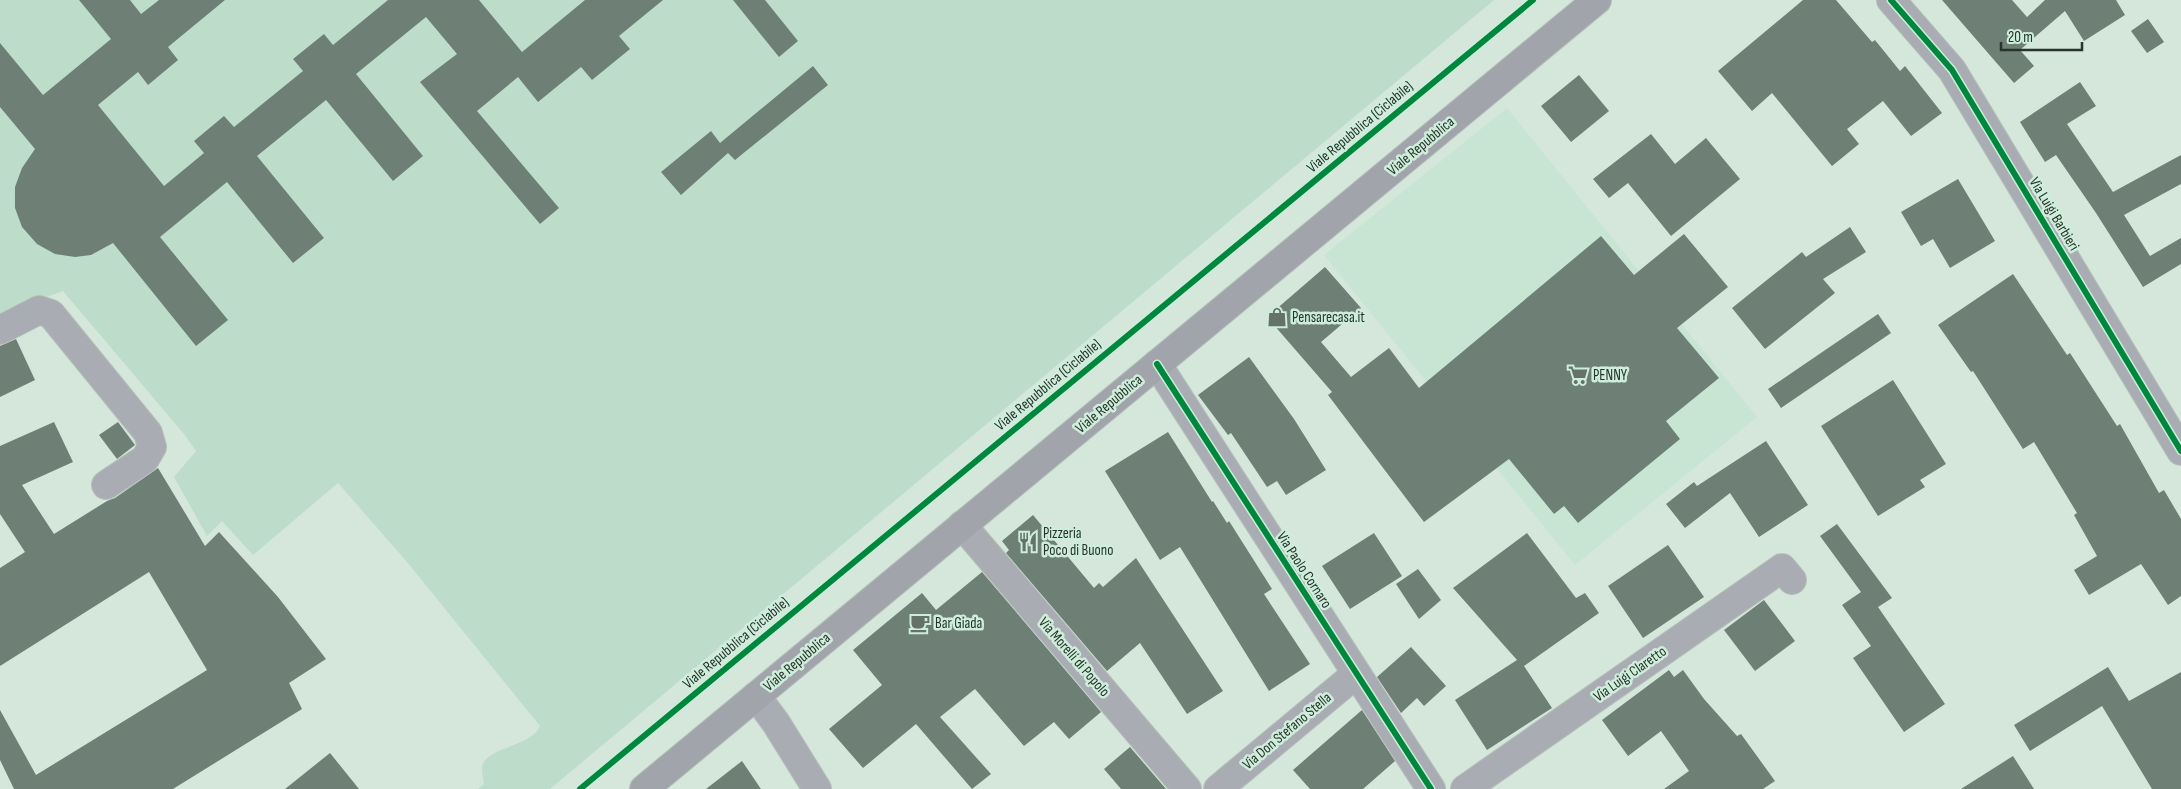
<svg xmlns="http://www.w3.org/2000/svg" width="2181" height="789" font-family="'Sofia Sans Condensed',sans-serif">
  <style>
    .built { fill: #c8e5d4 }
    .green { fill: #bdddca }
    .building { fill: #6e8076 }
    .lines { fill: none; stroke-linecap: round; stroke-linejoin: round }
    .minor-casing { stroke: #b4c1b9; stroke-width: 30 }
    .major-casing { stroke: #b4c1b9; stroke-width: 30 }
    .minor { stroke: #aaacb3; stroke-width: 28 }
    .major { stroke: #a1a5ab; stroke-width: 28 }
    .cycleway-casing { stroke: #ceedda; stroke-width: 9 }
    .cycleway { stroke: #00873e; stroke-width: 6 }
    .labels { text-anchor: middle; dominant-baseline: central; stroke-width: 5; stroke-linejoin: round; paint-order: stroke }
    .street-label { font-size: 15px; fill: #27332c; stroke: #ceedda }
    .poi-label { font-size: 15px; fill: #27332c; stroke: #ceedda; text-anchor: start }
  </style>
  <rect width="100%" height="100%" fill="#d5e6db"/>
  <path class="built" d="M1507,108L1757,417L1575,565L1324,255Z"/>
  <path class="green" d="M0,0H1494L550,789H478L484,784C483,779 482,773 482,768C484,746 531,748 540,726L407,562L338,483L253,555L222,521L207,536L174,477L196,451L184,434L63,291L24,305L0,317Z"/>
  <g class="building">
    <path d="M79,0H130L141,14L159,0H225L168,47L178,60L148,85L138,72L98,105L164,186L204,153L194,141L224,116L234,127L303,71L293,59L324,34L333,45L388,0H479L522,52L585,0H663L619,36L630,49L592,80L581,67L538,102L518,77L477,111L559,208L540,224L420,82L457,54L426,17L356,74L423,156L393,181L326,100L257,156L324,238L293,263L227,182L160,237L228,320L196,346L113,243L91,255L75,257L55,254L37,244L22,227L15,208V187L22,168L35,149L0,107V43L43,95L111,39Z"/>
    <path d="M733,0H765L798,41L779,57Z"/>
    <path d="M1803,0H1836L1872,42L1875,40L1900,71L1905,66L1942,113L1911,136L1883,101L1847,129L1859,144L1832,166L1772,93L1752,111L1718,71Z"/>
    <path d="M1942,0H2012L2027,17L2045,0H2116L2125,15L2084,41L2065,11L2020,50L2034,66L2014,83Z"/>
    <path d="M2148,19L2164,42L2147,53L2131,31Z"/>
    <path d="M813,66L828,85L735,160L728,153L681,195L661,172L711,131L720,143Z"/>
    <path d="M1579,75L1609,111L1571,142L1541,106Z"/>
    <path d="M2080,82L2096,106L2067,124L2113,192L2181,155V184L2124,215L2150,256L2181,238V264L2143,287L2096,213L2056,155L2045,162L2020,122Z"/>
    <path d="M1651,134L1675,164L1706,138L1740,179L1671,236L1628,183L1609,198L1593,179Z"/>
    <path d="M1958,179L1995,241L1950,268L1933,239L1921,246L1901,212Z"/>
    <path d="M1850,227L1866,252L1823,279L1835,293L1765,349L1732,308L1802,252L1806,257Z"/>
    <path d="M1684,234L1728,287L1677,328L1719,378L1666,421L1680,439L1578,523L1564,506L1554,514L1509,459L1424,522L1328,395L1332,392L1267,317L1325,267L1361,308L1321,342L1351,377L1389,348L1419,388L1601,236L1634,275Z"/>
    <path d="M2013,274L2067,355L2070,353L2117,426L2120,424L2159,493L2164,490L2181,519V596L2168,605L2141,564L2089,595L2074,570L2097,556L2074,515L2077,513L2034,442L2023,449L1973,371L1971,372L1938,325Z"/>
    <path d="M1878,314L1891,333L1781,408L1768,389Z"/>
    <path d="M16,339L35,380L0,397V346Z"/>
    <path d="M1249,357L1294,419L1326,470L1286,495L1277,481L1267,487L1231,433L1228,435L1198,395Z"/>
    <path d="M1893,380L1946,464L1920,480L1925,487L1878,516L1821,426Z"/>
    <path d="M54,422L73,462L22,485L54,534L107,501L115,498L158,468L205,546L219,532L278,597L326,659L289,683L302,709L173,789H14L0,760V710L36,775L207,670L149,572L0,666V568L25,552L0,514V446Z"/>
    <path d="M118,422L135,445L117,459L99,435Z"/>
    <path d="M1168,432L1212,502L1213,501L1227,523L1229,521L1272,589L1264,594L1310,664L1269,691L1180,547L1160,560L1105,471Z"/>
    <path d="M1766,441L1808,505L1759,537L1730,493L1685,528L1666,504L1694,482L1697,486Z"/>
    <path d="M1033,515L1094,588L1099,583L1103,587L1136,558L1223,691L1187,714L1140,643L1107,671L1006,553L1009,550L1002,541Z"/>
    <path d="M1837,524L1892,598L1878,607L1945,704L1904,732L1853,658L1871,646L1842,605L1861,592L1820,536Z"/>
    <path d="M1374,533L1402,576L1350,609L1322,566Z"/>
    <path d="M1527,533L1576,598L1585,593L1599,613L1524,666L1552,708L1487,750L1455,700L1517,660L1453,588Z"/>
    <path d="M1668,545L1704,597L1643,638L1608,586Z"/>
    <path d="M1418,569L1441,600L1419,619L1396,584Z"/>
    <path d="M982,572L1101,712L1069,739L1054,722L1024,746L975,689L940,717L991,774L972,789L916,724L863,768L829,729L882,685L853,650L922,593L936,610Z"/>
    <path d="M1764,600L1795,641L1755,671L1724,630Z"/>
    <path d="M1411,647L1446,686L1424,706L1417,698L1401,713L1377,677Z"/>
    <path d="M2108,667L2129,701L2181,672V789H2152L2102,706L2030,751L2014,725Z"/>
    <path d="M1669,670L1674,677L1683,670L1704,699L1737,736L1741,734L1775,781L1763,789H1664L1689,771L1661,731L1628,756L1602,720Z"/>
    <path d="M1362,710L1395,761L1363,789H1310L1293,770Z"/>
    <path d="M1130,747L1166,789H1121L1104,769Z"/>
    <path d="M330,753L359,789H285Z"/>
    <path d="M2013,756L2034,789H1961Z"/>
    <path d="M742,761L761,789H706Z"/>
  </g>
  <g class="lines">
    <defs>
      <g id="minor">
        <path d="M1891,0L1952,70L2181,451"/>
        <path d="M0,330L39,310L51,314L148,433L152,447L145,459L106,485"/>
        <path d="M1157,364L1431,789"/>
        <path d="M962,525L1187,789"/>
        <path d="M756,696L776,723L817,789"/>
        <path d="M1218,789L1356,674"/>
        <path d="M1465,789L1782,568L1792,580"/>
      </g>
      <path id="major" d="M644,789L1597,0"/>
    </defs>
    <use href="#minor" class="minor-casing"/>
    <use href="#major" class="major-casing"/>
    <use href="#minor" class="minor"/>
    <use href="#major" class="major"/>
    <defs>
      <g id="cycleway">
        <path d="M1891,0L1952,70L2181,451"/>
        <path d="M1157,364L1431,789"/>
        <path d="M580,789L1533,0"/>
      </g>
    </defs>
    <use href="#cycleway" class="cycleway-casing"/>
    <use href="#cycleway" class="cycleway"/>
  </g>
  <defs>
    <symbol id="shop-bare" viewBox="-9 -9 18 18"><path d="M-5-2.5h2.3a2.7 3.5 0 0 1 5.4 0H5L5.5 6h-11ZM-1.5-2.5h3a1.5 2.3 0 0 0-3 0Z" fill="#647269" stroke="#ceedda" stroke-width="2.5" paint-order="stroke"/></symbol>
    <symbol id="supermarket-bare" viewBox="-9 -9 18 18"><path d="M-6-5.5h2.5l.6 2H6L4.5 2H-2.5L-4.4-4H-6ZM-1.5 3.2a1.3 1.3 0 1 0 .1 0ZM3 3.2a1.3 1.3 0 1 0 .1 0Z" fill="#647269" stroke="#ceedda" stroke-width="2.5" paint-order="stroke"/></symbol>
    <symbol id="restaurant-bare" viewBox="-9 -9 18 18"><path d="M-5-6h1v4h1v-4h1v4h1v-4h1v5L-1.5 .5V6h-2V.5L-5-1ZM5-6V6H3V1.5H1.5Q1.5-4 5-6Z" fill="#647269" stroke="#ceedda" stroke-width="2.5" paint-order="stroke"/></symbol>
    <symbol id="cafe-bare" viewBox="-9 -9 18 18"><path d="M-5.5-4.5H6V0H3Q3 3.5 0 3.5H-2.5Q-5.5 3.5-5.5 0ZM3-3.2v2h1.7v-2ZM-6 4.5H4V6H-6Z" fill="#647269" stroke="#ceedda" stroke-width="2.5" paint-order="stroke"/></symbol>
  </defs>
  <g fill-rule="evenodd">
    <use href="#shop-bare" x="1263" y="303" width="28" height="28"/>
    <use href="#supermarket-bare" x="1564" y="361" width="28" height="28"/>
    <use href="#restaurant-bare" x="1014" y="528" width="28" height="28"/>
    <use href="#cafe-bare" x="906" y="609" width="28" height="28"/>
  </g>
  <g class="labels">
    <g class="street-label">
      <text transform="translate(1360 127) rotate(-40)">Viale Repubblica (Ciclabile)</text>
      <text transform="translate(1421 146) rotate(-40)">Viale Repubblica</text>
      <text transform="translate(2054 214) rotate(59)">Via Luigi Barbieri</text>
      <text transform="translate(1048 385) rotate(-40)">Viale Repubblica (Ciclabile)</text>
      <text transform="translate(1109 404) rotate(-40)">Viale Repubblica</text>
      <text transform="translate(1304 570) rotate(57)">Via Paolo Cornaro</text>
      <text transform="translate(736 643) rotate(-40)">Viale Repubblica (Ciclabile)</text>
      <text transform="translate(1074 657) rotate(49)">Via Morelli di Popolo</text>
      <text transform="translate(797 662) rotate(-40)">Viale Repubblica</text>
      <text transform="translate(1630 674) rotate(-35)">Via Luigi Claretto</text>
      <text transform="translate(1287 731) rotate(-40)">Via Don Stefano Stella</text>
    </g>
    <g class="poi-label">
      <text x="1292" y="317">Pensarecasa.it</text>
      <text x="1593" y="375">PENNY</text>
      <text x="1043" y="533">Pizzeria<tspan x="1043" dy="17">Poco di Buono</tspan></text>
      <text x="935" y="623">Bar Giada</text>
    </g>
  </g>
  <path d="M2001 42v8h81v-8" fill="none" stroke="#27332c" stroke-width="2.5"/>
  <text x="2008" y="42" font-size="15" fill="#27332c" stroke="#ceedda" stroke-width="4" paint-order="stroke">20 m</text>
</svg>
